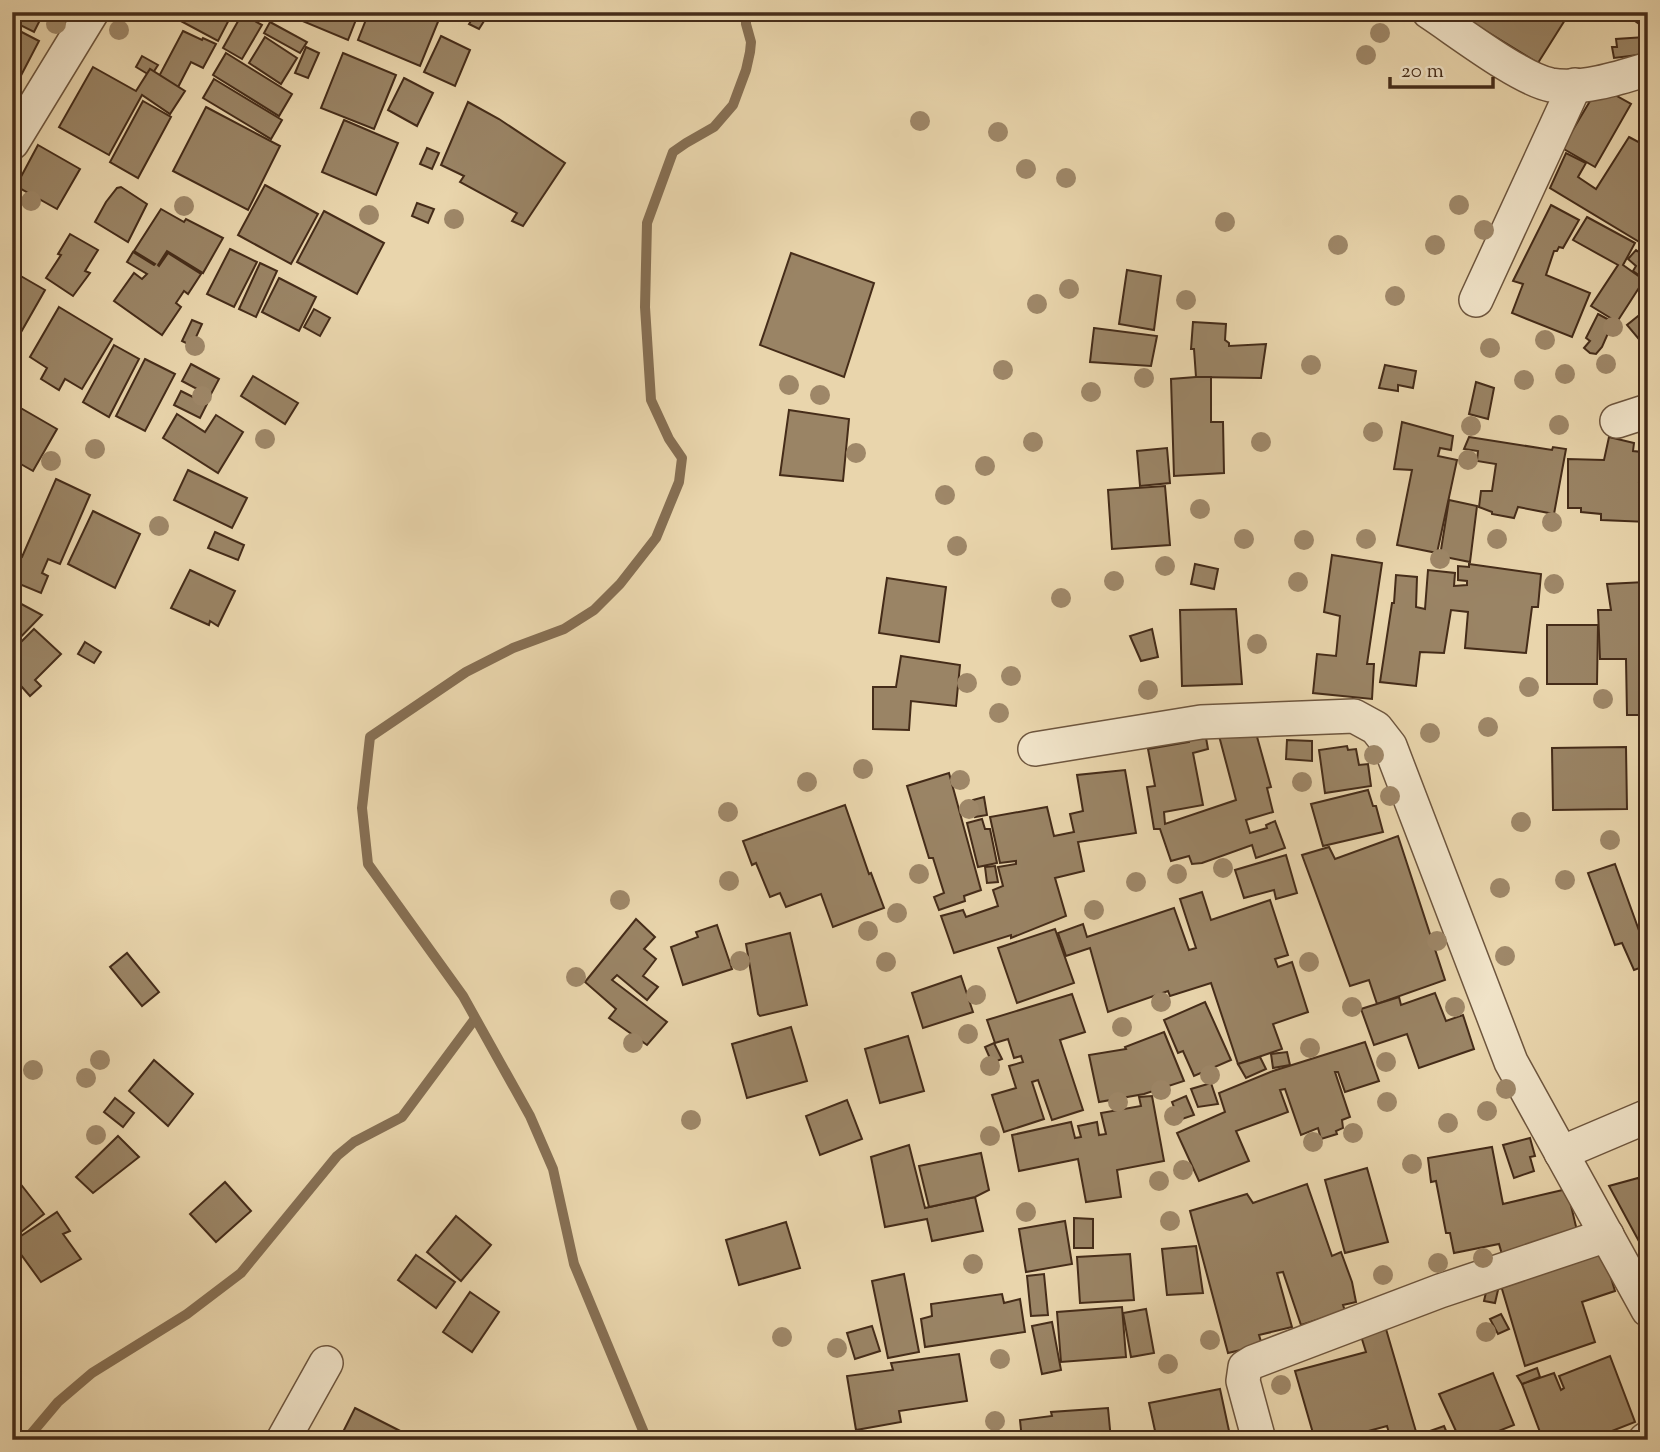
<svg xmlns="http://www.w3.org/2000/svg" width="1660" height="1452" font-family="'Sorts Mill Goudy',serif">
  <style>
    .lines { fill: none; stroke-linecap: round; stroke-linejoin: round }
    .stream { stroke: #866f53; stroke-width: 10 }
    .building { fill: #9a8465; stroke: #452c19; stroke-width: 2 }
    .minor-casing { stroke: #6e563e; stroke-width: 36 }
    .minor { stroke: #f1e4c9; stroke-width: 33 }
    .tree { fill: #9e8768 }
  </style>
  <rect width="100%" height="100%" fill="#e9d5ac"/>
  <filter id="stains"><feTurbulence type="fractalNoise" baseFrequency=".00286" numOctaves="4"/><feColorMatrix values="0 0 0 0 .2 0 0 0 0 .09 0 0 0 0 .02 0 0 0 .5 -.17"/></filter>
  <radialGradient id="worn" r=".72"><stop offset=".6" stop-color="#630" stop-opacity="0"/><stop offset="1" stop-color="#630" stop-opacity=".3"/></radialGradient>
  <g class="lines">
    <g class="stream">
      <path d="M26,1440L58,1402L92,1373L187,1314L241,1273L337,1156L354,1142L402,1117L474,1020"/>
      <path d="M647,1440L574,1264L553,1169L530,1116L463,996L368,864L362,808L370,737L466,672L513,648L564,629L594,610L620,584L656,538L679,482L682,458L669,439L651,400L645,307L647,223L673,152L686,143L714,127L733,105L746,70L750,52L751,42L746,24V12"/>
    </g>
  </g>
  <g class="building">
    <path d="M12,12H44L34,32L12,21Z"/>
    <path d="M164,12H233L218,41Z"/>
    <path d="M289,12H359L348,40L288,15Z"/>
    <path d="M369,12H442L420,66L358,40Z"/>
    <path d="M1455,12H1570L1538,63Z"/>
    <path d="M1622,12H1648V30Z"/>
    <path d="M476,13L486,18L479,29L469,24Z"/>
    <path d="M242,14L262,25L242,59L223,48Z"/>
    <path d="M270,22L307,42L300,53L264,33Z"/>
    <path d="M12,27L39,41L15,87L12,86Z"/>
    <path d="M183,31L202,40L203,38L216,44L203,68L191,62L176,91L157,80Z"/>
    <path d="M441,36L470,50L455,86L424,72Z"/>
    <path d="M265,37L297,58L281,84L249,63Z"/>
    <path d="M1645,37L1646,54L1614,58L1612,47H1617L1616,39Z"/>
    <path d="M306,47L319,53L308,78L295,73Z"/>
    <path d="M226,53L292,94L279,116L213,75Z"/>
    <path d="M343,53L396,75L374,129L321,108Z"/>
    <path d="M142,56L158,65L151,76L136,67Z"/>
    <path d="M93,67L136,91L150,69L185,91L170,114L142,95L109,155L59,127Z"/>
    <path d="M404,78L433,93L417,126L388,110Z"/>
    <path d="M214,79L282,120L271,139L203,98Z"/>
    <path d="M1599,86L1631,104L1595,167L1562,148Z"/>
    <path d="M143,101L171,117L138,178L110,162Z"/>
    <path d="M468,102L499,119L565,163L523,226L512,221L517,213L460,182L464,176L441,165Z"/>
    <path d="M206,107L280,146L248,210L173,171Z"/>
    <path d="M344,120L398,143L376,195L322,172Z"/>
    <path d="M1629,137L1648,147V244L1646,246L1550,188L1566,153L1586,163L1578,177L1596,189Z"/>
    <path d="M38,145L80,169L57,209L16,186Z"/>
    <path d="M427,148L439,153L432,169L420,164Z"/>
    <path d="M265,185L318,214L291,264L238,235Z"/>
    <path d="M121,187L147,204L128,242L95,222L106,202L117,188Z"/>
    <path d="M417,203L434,209L428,223L412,216Z"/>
    <path d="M1551,205L1579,220L1563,248L1559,247L1557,251H1554L1546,275L1590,293L1572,337L1512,313L1523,284L1513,281Z"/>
    <path d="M161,209L184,222L186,219L223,238L203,273L167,251L158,265L159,266L168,253L201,274L188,294L184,291L176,303L181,307L162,335L114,301L134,273L142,279L147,274L127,262L133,252L154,265L155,264L134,251Z"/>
    <path d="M324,211L384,243L357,294L297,262Z"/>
    <path d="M1587,217L1635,243L1623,265L1644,280L1617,322L1591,306L1618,265L1573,240Z"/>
    <path d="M70,234L98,250L85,271L90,273L73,296L46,278L61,255L58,254Z"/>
    <path d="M230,249L257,262L234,307L207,294Z"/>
    <path d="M1636,250L1644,256L1639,262L1648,270L1643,278L1633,271L1636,266L1628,259Z"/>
    <path d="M791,253L874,283L844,377L760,345Z"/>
    <path d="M260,263L277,271L256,317L239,309Z"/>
    <path d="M1127,270L1161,276L1154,330L1119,324Z"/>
    <path d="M12,271L45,290L16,341L20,344L12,357Z"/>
    <path d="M279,278L316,297L299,331L262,312Z"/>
    <path d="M59,307L112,339L82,389L65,379L59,390L41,379L47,368L30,357Z"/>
    <path d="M1648,308V350L1627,325Z"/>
    <path d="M314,309L330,318L320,336L304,327Z"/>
    <path d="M1598,314L1613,322L1602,347L1596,354L1590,353L1584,348L1590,341L1586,338Z"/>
    <path d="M192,320L202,324L192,346L182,341Z"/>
    <path d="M1193,322L1226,324L1225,340L1229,343V346L1266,344L1261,378L1196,377L1194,349H1191Z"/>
    <path d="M1094,328L1157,336L1151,366L1090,362Z"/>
    <path d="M114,345L139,359L109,417L83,402Z"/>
    <path d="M145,359L175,374L145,431L116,416Z"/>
    <path d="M191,364L219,379L210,396L182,381Z"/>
    <path d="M1385,365L1416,371L1413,388L1398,385V391L1379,388Z"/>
    <path d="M253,376L298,403L285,424L241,396Z"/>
    <path d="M1196,377H1211V422H1223L1224,473L1174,476L1171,379Z"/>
    <path d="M1476,382L1494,388L1488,419L1469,414Z"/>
    <path d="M181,391L207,404L200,418L174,405Z"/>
    <path d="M12,403L57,429L33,471L12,459Z"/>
    <path d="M789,410L849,419L843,481L780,475Z"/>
    <path d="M177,414L205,432L216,415L243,432L218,473L163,438Z"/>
    <path d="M1402,422L1453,436L1451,450L1440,448L1438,456L1457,460L1437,553L1397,545L1412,470L1394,469Z"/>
    <path d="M1469,437L1552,450L1553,447L1566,449L1554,514L1518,507L1514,518L1492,514V512L1479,507L1481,491H1492L1496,464L1477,461L1478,451L1464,449Z"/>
    <path d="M1609,437L1634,443L1633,451L1642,452L1639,482L1648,483V522L1601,520V514L1581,512V508H1568V459L1604,460Z"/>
    <path d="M1167,448L1170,483L1140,486L1137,451Z"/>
    <path d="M188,470L247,498L232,528L174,500Z"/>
    <path d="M56,479L90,495L60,564L48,559L42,573L48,576L41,593L12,581L18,565L12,563V553L22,557Z"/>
    <path d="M1165,486L1170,545L1112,549L1108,490Z"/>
    <path d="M1449,500L1477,506L1470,562L1440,556Z"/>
    <path d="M93,511L140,534L115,588L68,564Z"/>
    <path d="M215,532L244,545L238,560L208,548Z"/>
    <path d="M1332,555L1382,563L1367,664H1374L1372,699L1313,693L1317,654L1336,656L1340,616L1324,612Z"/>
    <path d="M1195,564L1218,569L1214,589L1191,584Z"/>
    <path d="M1469,564L1541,574L1538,607H1532L1526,653L1465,648L1468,612L1451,610L1444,653L1420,652L1416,686L1380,682L1392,603H1394L1396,575L1417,577L1416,607L1425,609L1428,570L1455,573L1454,586L1467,585V581L1458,580V566L1469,567Z"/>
    <path d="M190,570L235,591L218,626L210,621L209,625L171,608Z"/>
    <path d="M887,578L946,587L939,642L879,633Z"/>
    <path d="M1645,582L1648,608V715H1627L1626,659H1600L1598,610H1611L1607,584Z"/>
    <path d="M12,599L42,615L12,646Z"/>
    <path d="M1236,609L1242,684L1182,686L1180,610Z"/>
    <path d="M1547,625H1598L1597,684H1547Z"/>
    <path d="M34,629L61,654L35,680L41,686L30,696L12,676V651Z"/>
    <path d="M1152,629L1158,657L1141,661L1130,636Z"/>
    <path d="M85,642L101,652L94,663L78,654Z"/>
    <path d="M901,656L960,665L956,706L911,701L909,730L873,729V687H896Z"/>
    <path d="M1254,726L1271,787L1267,788L1273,812L1246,820L1250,833L1267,828L1266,825L1275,821L1285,848L1256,858L1252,845L1202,863L1192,864L1189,856L1171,861L1160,829H1154L1147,787L1155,786L1148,749L1189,742L1188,735L1205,732L1208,749L1193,753L1203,805L1164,812L1165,824L1236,800L1218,732Z"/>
    <path d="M1287,740L1312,741V761L1286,759Z"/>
    <path d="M1347,746L1348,750L1356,749L1359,765L1368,764L1371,786L1325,793L1319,750Z"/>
    <path d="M1626,747L1627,809L1553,810L1552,748Z"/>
    <path d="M1125,770L1136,833L1078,842L1084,871L1055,878L1066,916L1011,938V935L954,953L941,916L963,910L966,917L998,906L993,890L1003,886L998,867L1016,864V861L1000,863L990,817L1047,807L1054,836L1074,832L1070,814L1083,811L1077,775Z"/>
    <path d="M949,773L981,890L964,896L965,901L939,910L934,897L944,893L933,858H929L907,786Z"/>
    <path d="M1368,790L1373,806H1376L1383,832L1323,846L1311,804Z"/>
    <path d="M984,797L987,815L975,817L973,800Z"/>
    <path d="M845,805L869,874L871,873L884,908L833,927L821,894L786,907L780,893L770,897L756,863L752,865L743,841Z"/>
    <path d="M982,819L985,829H990L997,863L978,867L967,823Z"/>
    <path d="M1398,836L1445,980L1377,1004L1369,980L1350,986L1302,855L1329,847L1335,859Z"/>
    <path d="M1286,855L1297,893L1276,899L1274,890L1244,898L1235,870Z"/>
    <path d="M1615,864L1641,936L1648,934V965L1634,970L1622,943L1615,945L1588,873Z"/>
    <path d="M995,866L998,882L987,883L985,867Z"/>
    <path d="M1202,892L1211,920L1270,900L1288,955L1275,959L1278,967L1292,962L1308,1012L1273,1024L1282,1049L1238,1064L1211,983L1170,996L1168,991L1108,1012L1090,948L1066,956L1058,933L1083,924L1087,937L1174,908L1189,950L1196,948L1180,899Z"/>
    <path d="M636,919L655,937L644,949L656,959L643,976L658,987L647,1000L617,975L612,980L667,1022L647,1045L609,1018L616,1009L585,982Z"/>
    <path d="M717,925L732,969L683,985L671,947L698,937L696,932Z"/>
    <path d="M1055,929L1074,983L1017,1003L998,948Z"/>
    <path d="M790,933L807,1005L760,1016L758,1014L746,944Z"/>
    <path d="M127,953L159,992L142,1006L110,967Z"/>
    <path d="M961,976L973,1012L923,1028L912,993Z"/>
    <path d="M1435,993L1446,1021L1463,1015L1474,1049L1419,1068L1407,1034L1374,1045L1361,1009L1399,997L1401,1005Z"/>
    <path d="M1072,994L1085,1032L1060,1040L1083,1110L1052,1120L1038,1080L1032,1082L1044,1119L1004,1132L992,1095L1016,1088L1009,1066L1023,1062L1021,1056L1014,1058L1008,1039L995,1043L987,1020Z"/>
    <path d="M1205,1002L1231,1060L1194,1076L1183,1051L1178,1053L1164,1020Z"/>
    <path d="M791,1027L807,1081L747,1098L732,1044Z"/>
    <path d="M1164,1032L1184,1081L1144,1094L1099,1102L1089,1055L1126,1049L1125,1047Z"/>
    <path d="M908,1036L924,1091L880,1103L865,1049Z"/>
    <path d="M1365,1042L1379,1081L1345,1092L1338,1072H1335L1350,1117L1342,1120L1343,1128L1336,1131L1337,1134L1321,1139L1318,1128L1301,1135L1285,1089L1280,1090L1288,1112L1236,1131L1249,1161L1199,1181L1177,1133L1225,1112L1219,1093L1273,1071Z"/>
    <path d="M994,1043L1002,1059L992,1063L985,1047Z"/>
    <path d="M1287,1052L1290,1065L1273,1068L1271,1054Z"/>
    <path d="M1260,1057L1266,1069L1246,1078L1238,1064Z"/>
    <path d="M154,1060L193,1094L168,1126L129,1091Z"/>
    <path d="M1211,1083L1218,1104L1198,1107L1191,1089Z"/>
    <path d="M1152,1096L1164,1161L1117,1170L1121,1197L1086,1202L1078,1159L1019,1171L1012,1135L1071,1122L1075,1138L1081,1137L1078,1126L1097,1122L1099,1135L1106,1134L1101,1113L1141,1106L1139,1097Z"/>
    <path d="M1186,1096L1194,1115L1179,1120L1172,1102Z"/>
    <path d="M115,1098L134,1113L123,1127L104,1112Z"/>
    <path d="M847,1100L862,1139L820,1155L806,1116Z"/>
    <path d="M118,1136L139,1157L93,1193L76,1177Z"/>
    <path d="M1530,1138L1535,1156L1530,1157L1534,1171L1514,1178L1503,1145Z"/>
    <path d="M909,1145L925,1208L975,1197L983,1231L932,1241L927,1219L885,1227L871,1157Z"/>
    <path d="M1492,1147L1503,1204L1567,1189L1579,1239L1503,1258L1499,1244L1454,1253L1450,1233H1446L1436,1181L1431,1182L1428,1158Z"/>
    <path d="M981,1153L989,1190L975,1197L929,1207L919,1166Z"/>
    <path d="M1367,1168L1388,1242L1345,1253L1325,1180Z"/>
    <path d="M12,1173L44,1214L12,1239Z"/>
    <path d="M1638,1178L1648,1195V1258L1609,1186Z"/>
    <path d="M225,1182L251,1211L216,1242L190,1214Z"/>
    <path d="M1307,1184L1332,1256L1341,1252L1352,1282L1356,1302L1343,1305L1345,1311L1301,1325L1283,1272L1277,1273L1292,1327L1259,1335L1262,1345L1228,1353L1190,1211L1247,1194L1253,1203Z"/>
    <path d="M57,1212L70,1231L63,1234L81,1259L41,1282L12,1242Z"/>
    <path d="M456,1216L491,1245L461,1281L427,1252Z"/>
    <path d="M1074,1218L1093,1219V1248H1074Z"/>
    <path d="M1065,1221L1072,1264L1026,1272L1019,1229Z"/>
    <path d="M786,1222L800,1268L739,1285L726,1240Z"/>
    <path d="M1196,1246L1203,1293L1167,1295L1162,1249Z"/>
    <path d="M1602,1248L1615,1291L1582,1302L1595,1342L1525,1366L1499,1279Z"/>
    <path d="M1130,1254L1134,1300L1080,1303L1077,1257Z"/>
    <path d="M416,1255L455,1282L436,1308L398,1280Z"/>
    <path d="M904,1274L919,1352L888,1358L872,1281Z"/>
    <path d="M1044,1274L1048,1315L1031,1316L1027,1276Z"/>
    <path d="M1487,1288L1498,1290L1495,1303L1484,1301Z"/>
    <path d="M470,1292L499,1312L472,1352L443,1332Z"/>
    <path d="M1002,1294L1004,1303L1020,1299L1025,1332L925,1347L921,1319L932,1316L931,1304Z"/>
    <path d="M1122,1307L1126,1357L1061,1362L1057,1312Z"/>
    <path d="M1146,1309L1154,1353L1131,1357L1123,1313Z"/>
    <path d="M1501,1314L1509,1329L1498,1334L1490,1319Z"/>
    <path d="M1052,1322L1061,1370L1042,1374L1032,1326Z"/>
    <path d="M872,1326L880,1351L855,1359L847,1333Z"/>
    <path d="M1386,1329L1417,1435L1402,1440H1391L1387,1426L1346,1437V1440H1315L1295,1371L1366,1352L1361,1336Z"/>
    <path d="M959,1354L967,1401L899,1411L901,1422L856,1430L847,1376L893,1370L891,1363Z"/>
    <path d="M1610,1356L1635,1422L1589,1440H1543L1522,1384L1554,1373L1561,1390L1564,1388L1559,1376Z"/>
    <path d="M1537,1368L1540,1377L1522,1384L1517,1376Z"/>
    <path d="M1493,1373L1514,1425L1476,1440H1460L1439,1394Z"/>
    <path d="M1220,1389L1231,1440H1157L1149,1403Z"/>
    <path d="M355,1408L418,1440H339Z"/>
    <path d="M1108,1408L1111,1440H1022L1020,1420L1052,1416L1051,1412Z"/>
    <path d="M1444,1426L1449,1438L1443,1440H1417L1416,1436Z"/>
  </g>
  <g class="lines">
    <defs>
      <g id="minor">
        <path d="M1429,12C1458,31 1520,79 1551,85C1582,90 1619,78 1648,69"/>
        <path d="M12,143L92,12"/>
        <path d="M1476,300L1575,85"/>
        <path d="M1617,421L1648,411"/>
        <path d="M1035,749L1201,722L1354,716L1376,728L1390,746L1511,1062L1648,1310"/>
        <path d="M1561,1153L1648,1116"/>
        <path d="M283,1440L326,1363"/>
        <path d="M1259,1440L1243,1381L1245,1367L1253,1362L1440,1291L1607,1235"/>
        <path d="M1645,1440L1648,1438"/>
      </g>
    </defs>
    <use href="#minor" class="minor-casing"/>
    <use href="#minor" class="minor"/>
  </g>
  <g class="tree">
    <circle cx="56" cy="24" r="10"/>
    <circle cx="119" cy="30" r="10"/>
    <circle cx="1380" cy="33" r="10"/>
    <circle cx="1366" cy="55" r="10"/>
    <circle cx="920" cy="121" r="10"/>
    <circle cx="998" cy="132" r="10"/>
    <circle cx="1026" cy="169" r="10"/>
    <circle cx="1066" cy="178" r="10"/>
    <circle cx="31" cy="201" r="10"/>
    <circle cx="1459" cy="205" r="10"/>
    <circle cx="184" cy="206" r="10"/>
    <circle cx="369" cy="215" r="10"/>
    <circle cx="454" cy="219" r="10"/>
    <circle cx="1225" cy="222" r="10"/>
    <circle cx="1484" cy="230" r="10"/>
    <circle cx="1338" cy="245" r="10"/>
    <circle cx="1435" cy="245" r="10"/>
    <circle cx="1069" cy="289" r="10"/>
    <circle cx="1395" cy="296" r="10"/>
    <circle cx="1186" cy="300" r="10"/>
    <circle cx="1037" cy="304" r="10"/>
    <circle cx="1613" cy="327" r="10"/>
    <circle cx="1545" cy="340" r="10"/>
    <circle cx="195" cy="346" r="10"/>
    <circle cx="1490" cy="348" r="10"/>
    <circle cx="1606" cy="364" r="10"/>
    <circle cx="1311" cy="365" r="10"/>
    <circle cx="1003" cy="370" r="10"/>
    <circle cx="1565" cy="374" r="10"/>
    <circle cx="1144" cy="378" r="10"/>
    <circle cx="1524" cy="380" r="10"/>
    <circle cx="789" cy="385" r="10"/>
    <circle cx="1091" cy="392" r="10"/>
    <circle cx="820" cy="395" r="10"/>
    <circle cx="202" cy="396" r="10"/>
    <circle cx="1559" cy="425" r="10"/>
    <circle cx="1471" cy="426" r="10"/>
    <circle cx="1373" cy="432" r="10"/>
    <circle cx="265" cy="439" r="10"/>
    <circle cx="1033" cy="442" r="10"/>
    <circle cx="1261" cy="442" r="10"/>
    <circle cx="95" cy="449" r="10"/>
    <circle cx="856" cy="453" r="10"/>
    <circle cx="1468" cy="460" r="10"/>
    <circle cx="51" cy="461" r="10"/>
    <circle cx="985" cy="466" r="10"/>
    <circle cx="945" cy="495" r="10"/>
    <circle cx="1200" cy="509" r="10"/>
    <circle cx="1552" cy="522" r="10"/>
    <circle cx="159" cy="526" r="10"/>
    <circle cx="1244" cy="539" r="10"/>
    <circle cx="1366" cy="539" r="10"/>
    <circle cx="1497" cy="539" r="10"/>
    <circle cx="1304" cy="540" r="10"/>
    <circle cx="957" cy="546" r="10"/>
    <circle cx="1440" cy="559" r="10"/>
    <circle cx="1165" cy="566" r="10"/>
    <circle cx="1114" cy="581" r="10"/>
    <circle cx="1298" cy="582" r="10"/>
    <circle cx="1554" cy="584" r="10"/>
    <circle cx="1061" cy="598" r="10"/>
    <circle cx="1257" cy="644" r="10"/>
    <circle cx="1011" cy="676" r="10"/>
    <circle cx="967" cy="683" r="10"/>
    <circle cx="1529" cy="687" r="10"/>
    <circle cx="1148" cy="690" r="10"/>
    <circle cx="1603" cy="699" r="10"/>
    <circle cx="999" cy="713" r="10"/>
    <circle cx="1488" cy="727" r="10"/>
    <circle cx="1430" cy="733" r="10"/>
    <circle cx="1374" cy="755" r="10"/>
    <circle cx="863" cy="769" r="10"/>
    <circle cx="960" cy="780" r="10"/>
    <circle cx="807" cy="782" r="10"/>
    <circle cx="1302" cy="782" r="10"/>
    <circle cx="1390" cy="796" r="10"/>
    <circle cx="969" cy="809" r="10"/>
    <circle cx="728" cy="812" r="10"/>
    <circle cx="1521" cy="822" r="10"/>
    <circle cx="1610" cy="840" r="10"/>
    <circle cx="1223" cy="868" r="10"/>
    <circle cx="919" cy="874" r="10"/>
    <circle cx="1177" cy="874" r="10"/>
    <circle cx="1565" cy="880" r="10"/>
    <circle cx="729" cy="881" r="10"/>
    <circle cx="1136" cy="882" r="10"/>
    <circle cx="1500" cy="888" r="10"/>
    <circle cx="620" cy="900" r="10"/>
    <circle cx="1094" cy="910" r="10"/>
    <circle cx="897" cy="913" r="10"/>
    <circle cx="868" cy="931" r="10"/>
    <circle cx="1437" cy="941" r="10"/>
    <circle cx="1505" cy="956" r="10"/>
    <circle cx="740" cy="961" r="10"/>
    <circle cx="886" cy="962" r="10"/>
    <circle cx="1309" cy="962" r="10"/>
    <circle cx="576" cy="977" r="10"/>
    <circle cx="976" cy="995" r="10"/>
    <circle cx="1161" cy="1002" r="10"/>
    <circle cx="1352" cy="1007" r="10"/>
    <circle cx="1455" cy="1007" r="10"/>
    <circle cx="1122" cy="1027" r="10"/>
    <circle cx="968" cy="1034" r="10"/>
    <circle cx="633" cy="1043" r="10"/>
    <circle cx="1310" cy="1048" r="10"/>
    <circle cx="100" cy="1060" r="10"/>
    <circle cx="1386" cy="1062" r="10"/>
    <circle cx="990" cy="1066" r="10"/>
    <circle cx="33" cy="1070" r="10"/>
    <circle cx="1210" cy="1075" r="10"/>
    <circle cx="86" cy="1078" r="10"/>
    <circle cx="1506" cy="1089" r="10"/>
    <circle cx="1161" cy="1090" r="10"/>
    <circle cx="1118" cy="1102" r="10"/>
    <circle cx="1387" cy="1102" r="10"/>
    <circle cx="1487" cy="1111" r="10"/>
    <circle cx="1174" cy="1116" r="10"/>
    <circle cx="691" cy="1120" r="10"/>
    <circle cx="1448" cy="1123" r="10"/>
    <circle cx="1353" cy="1133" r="10"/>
    <circle cx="96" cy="1135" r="10"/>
    <circle cx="990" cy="1136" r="10"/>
    <circle cx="1313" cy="1142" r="10"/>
    <circle cx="1412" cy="1164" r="10"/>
    <circle cx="1183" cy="1170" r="10"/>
    <circle cx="1159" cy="1181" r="10"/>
    <circle cx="1026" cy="1212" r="10"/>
    <circle cx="1170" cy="1221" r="10"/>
    <circle cx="1483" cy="1258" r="10"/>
    <circle cx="1438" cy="1263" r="10"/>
    <circle cx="973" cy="1264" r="10"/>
    <circle cx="1383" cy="1275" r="10"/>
    <circle cx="1486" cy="1332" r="10"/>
    <circle cx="782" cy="1337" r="10"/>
    <circle cx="1210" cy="1340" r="10"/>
    <circle cx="837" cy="1348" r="10"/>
    <circle cx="1000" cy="1359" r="10"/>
    <circle cx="1168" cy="1364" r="10"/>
    <circle cx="1281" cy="1385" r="10"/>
    <circle cx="995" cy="1421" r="10"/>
  </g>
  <rect width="1660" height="1452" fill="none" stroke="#e9d5ac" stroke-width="42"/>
  <rect x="14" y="14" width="1632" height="1424" fill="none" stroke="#452c19" stroke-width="3.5"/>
  <rect x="21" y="21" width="1618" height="1410" fill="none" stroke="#452c19" stroke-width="2"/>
  <path d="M1390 77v10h103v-10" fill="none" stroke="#452c19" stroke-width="3.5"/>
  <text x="1401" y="77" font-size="21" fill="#452c19" stroke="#f1e4c9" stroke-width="5" paint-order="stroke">20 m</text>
  <rect width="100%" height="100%" filter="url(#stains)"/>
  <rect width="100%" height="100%" fill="url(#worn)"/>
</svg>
